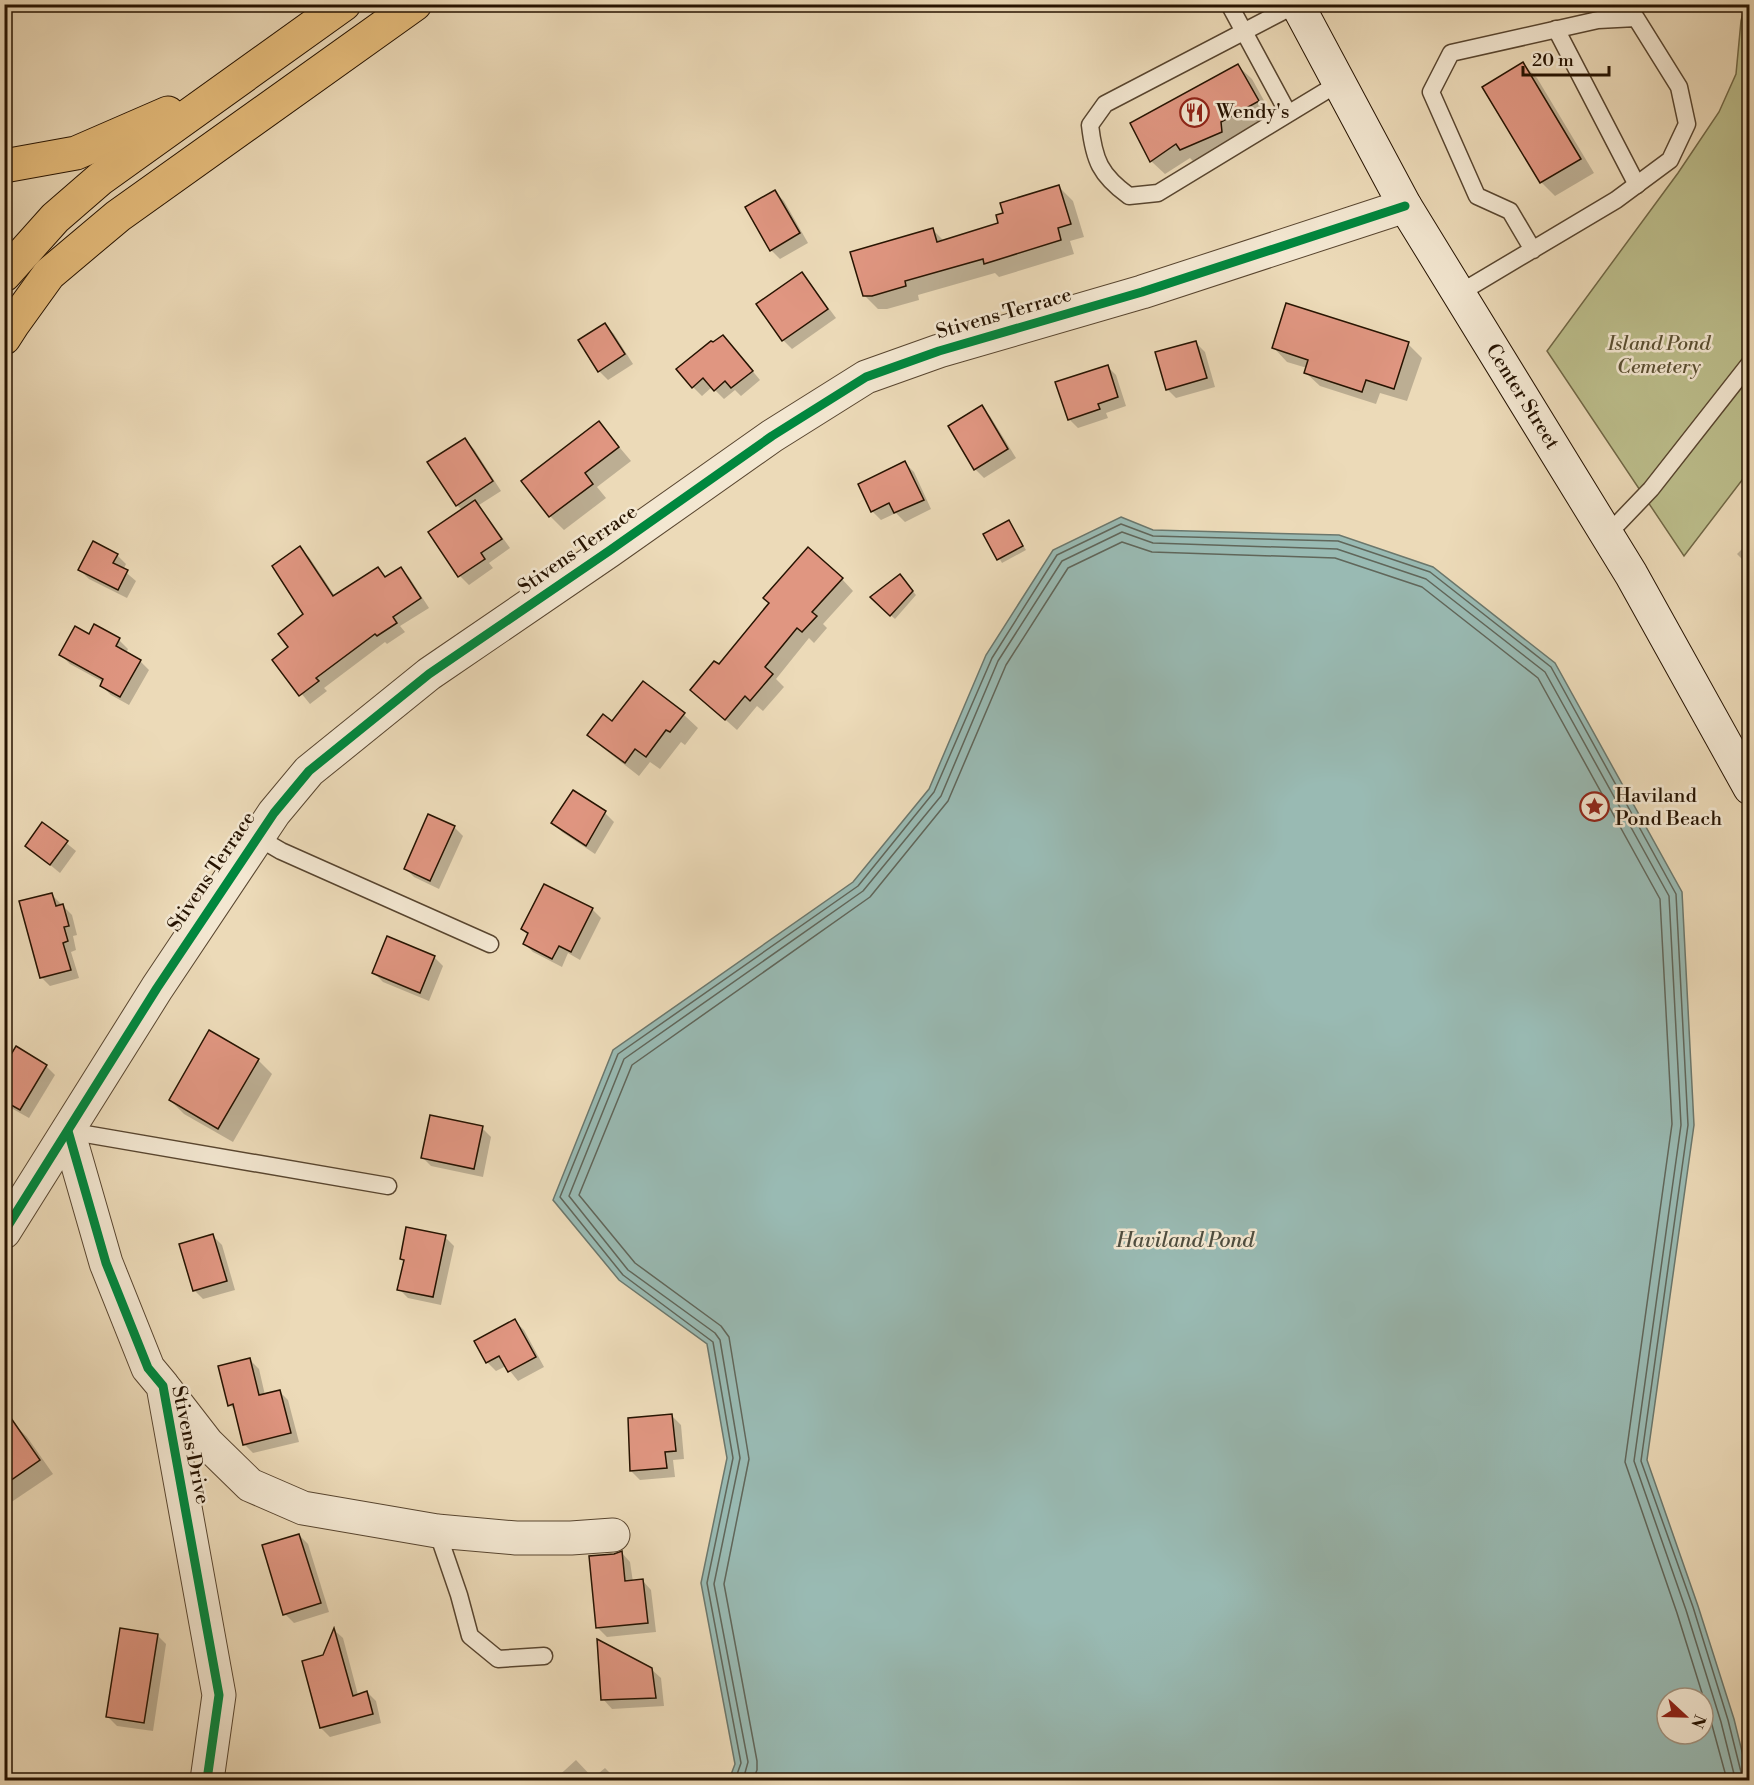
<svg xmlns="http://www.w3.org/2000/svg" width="1754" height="1785" font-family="'Libre Bodoni',serif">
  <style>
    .green { fill: #bcbe8c; stroke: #716846; stroke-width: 1.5 }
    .water { fill: #99bab3; stroke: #6b776c; stroke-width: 1.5; fill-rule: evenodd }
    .shadow { fill: #0003 }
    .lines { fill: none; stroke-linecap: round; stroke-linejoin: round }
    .shore { stroke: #60665a; stroke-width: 1.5 }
    .building { fill: #e09681; stroke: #261301; stroke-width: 1.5 }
    .lane-casing { stroke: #58452f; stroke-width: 19 }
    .street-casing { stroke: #58452f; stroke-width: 35 }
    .secondary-casing { stroke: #261301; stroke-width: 35 }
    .highway-casing { stroke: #261301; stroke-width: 35 }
    .lane { stroke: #f3e7d1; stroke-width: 16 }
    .street { stroke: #f3e7d1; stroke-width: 33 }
    .secondary { stroke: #f3e7d1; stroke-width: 33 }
    .highway { stroke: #e6bd7c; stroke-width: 33 }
    .cycleway-casing { stroke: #f3e7d1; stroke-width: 13 }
    .cycleway { stroke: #00873e; stroke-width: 9 }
    .labels { text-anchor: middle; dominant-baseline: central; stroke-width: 5; stroke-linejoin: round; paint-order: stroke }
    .poi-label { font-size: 20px; fill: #261301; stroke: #f3e7d1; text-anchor: start }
    .street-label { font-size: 20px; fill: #261301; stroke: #f3e7d1 }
    .park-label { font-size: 20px; font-style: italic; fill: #5a4f32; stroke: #f3e7d1 }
    .water-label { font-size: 21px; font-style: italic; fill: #4e4d3f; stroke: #f3e7d1 }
  </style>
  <rect width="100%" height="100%" fill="#ecdab8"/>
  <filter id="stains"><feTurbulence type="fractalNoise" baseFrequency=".00333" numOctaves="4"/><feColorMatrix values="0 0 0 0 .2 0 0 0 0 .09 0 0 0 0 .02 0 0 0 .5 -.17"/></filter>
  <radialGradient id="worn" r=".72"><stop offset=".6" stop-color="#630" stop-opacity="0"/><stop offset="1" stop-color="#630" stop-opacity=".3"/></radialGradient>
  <path class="green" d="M1745,5H1749V471L1684,556L1547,351L1678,173L1719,112L1736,74L1741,21Z"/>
  <path class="water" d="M1121,517L1153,530L1339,535L1433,567L1555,663L1682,892L1694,1125L1647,1460L1698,1606L1734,1719L1749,1780H729L735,1764L701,1583L727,1458L707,1344L619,1280L553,1200L613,1050L853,882L929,789L986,655L1053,550ZM1667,1698H1703V1734H1667Z"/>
  <g class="shadow">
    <path d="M1523,64L1537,78L1594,173L1555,196L1541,182Z"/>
    <path d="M1238,66L1252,79L1272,115L1234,136L1235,146L1195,163L1190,158L1165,174L1151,161Z"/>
    <path d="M1059,187L1073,201L1084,237L1070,241L1074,254L999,277L995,273L918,295L919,300L887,309H878L864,295L933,230L944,241L1000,224Z"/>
    <path d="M775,192L784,201L808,243L780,259L771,250Z"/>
    <path d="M801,274L810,283L836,318L792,349L783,340L758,305Z"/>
    <path d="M605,325L614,334L633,364L608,380L599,371Z"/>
    <path d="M1195,342L1205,352L1215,387L1176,398L1167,389Z"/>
    <path d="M1408,344L1422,358L1407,401L1380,393L1376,404L1320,386L1306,373L1307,368L1287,362L1274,348Z"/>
    <path d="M731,345L760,380L741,396L735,390L724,399L712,387L702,396L693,387Z"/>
    <path d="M1107,366L1116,375L1126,406L1106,413L1108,418L1078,428L1069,419Z"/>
    <path d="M981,407L990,416L1016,458L984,478L975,469Z"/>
    <path d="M599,423L631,461L597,487L606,498L564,530L550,516L523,482Z"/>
    <path d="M465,440L474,449L501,491L479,505L510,548L489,563L493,568L469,585L460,576L430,533L462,510L457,505Z"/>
    <path d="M905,463L914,472L931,509L905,522L896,513L881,520L872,511Z"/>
    <path d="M1009,522L1026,550L1002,563L985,534Z"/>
    <path d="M1750,541V570L1746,566L1747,564L1737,554Z"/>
    <path d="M300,548L309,557L335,596L378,568L386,577L400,568L409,577L429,608L400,626L405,632L387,644L385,642L324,688L327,691L310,704L274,660L290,648L305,614Z"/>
    <path d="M117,555L126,564L123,570L136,581L127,598L89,579L80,570Z"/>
    <path d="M842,579L853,591L823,624L827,628L814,643L809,638L776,679L784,687L763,711L757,706L737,730L692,690L719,666Z"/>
    <path d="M904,580L916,595L895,619L872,598Z"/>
    <path d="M95,626L119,640L128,649L126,653L140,661L149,670L129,705L111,695L102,686L103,682L70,664L61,655L90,636Z"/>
    <path d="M643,683L684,715L698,728L685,745L681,742L660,769L650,762L639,776L603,748L589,735L612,723Z"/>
    <path d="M573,792L605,813L614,822L595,854L562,832L553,823Z"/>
    <path d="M43,824L76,851L60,873L27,846Z"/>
    <path d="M454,827L463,836L439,889L414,877L405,868Z"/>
    <path d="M51,894L72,915L77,935L73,936L76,950L71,952L79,978L50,986L41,977Z"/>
    <path d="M592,909L601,918L580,960L568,953L562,967L533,952L524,943L528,935L522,929Z"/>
    <path d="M434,957L443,966L429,1001L383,982L374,973Z"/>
    <path d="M258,1060L272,1074L233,1142L184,1114L170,1100Z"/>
    <path d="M46,1066L55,1075L29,1118L4,1104V1069Z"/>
    <path d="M482,1128L491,1137L483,1177L431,1166L422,1157Z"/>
    <path d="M213,1236L222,1245L235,1290L203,1299L194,1290Z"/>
    <path d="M445,1237L454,1246L441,1305L408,1298L399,1289L405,1262L401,1258Z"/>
    <path d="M515,1321L524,1330L544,1367L518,1381L506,1366L496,1371L487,1362Z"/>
    <path d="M250,1360L259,1369L265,1395L279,1391L288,1400L299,1442L253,1453L244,1444L236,1411L230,1405Z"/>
    <path d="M672,1416L681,1425L684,1459L673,1460L675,1477L640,1480L631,1471L629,1438Z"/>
    <path d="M13,1423L27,1437L53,1474L4,1507V1429Z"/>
    <path d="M299,1535L308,1544L329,1612L294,1623L285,1614Z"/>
    <path d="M622,1553L630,1562L633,1582L642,1580L651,1590L656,1632L607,1637L598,1628Z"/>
    <path d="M334,1630L343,1638L358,1695L367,1692L376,1701L381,1723L330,1737L321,1728L324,1657Z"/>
    <path d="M157,1635L166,1644L153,1731L117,1726L108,1717Z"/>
    <path d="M651,1669L661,1678L664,1706L612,1709L603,1699Z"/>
    <path d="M576,1760L593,1778L605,1768L617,1780H554Z"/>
  </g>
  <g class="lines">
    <g class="shore">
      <path d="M735,1780L741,1763L707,1583L733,1458L713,1342L623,1275L560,1197L618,1054L858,886L934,792L992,658L1057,555L1121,524L1153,536L1338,541L1430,572L1551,667L1676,894L1688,1125L1641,1461L1693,1607L1728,1720L1741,1772L1744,1776L1750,1777"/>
      <path d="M743,1780L748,1762L714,1584L740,1458L720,1340L715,1333L628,1270L569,1196L624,1059L863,891L941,796L998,661L1062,561L1122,532L1153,543L1337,549L1426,579L1545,672L1669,896L1681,1125L1634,1461L1686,1610L1721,1722L1734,1774L1738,1780"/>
      <path d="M753,1780L757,1770V1761L724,1584L749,1459L729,1337L721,1326L635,1263L579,1195L632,1065L870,897L948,801L1006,665L1068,568L1122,542L1152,552L1335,558L1422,587L1538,678L1660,899L1672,1124L1625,1462L1677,1613L1712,1725L1727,1780"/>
    </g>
  </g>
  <g class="building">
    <path d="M1523,62L1581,159L1540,183L1482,87Z"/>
    <path d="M1238,64L1259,101L1221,122L1222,132L1180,150L1176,144L1150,162L1130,123Z"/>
    <path d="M1059,185L1071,224L1058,228L1061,240L984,264L983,259L905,281L906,286L872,296H863L850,252L933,228L937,242L998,223L996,215L1003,213L1000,203Z"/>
    <path d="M775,190L800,233L770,251L745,207Z"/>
    <path d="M802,272L828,309L782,341L756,304Z"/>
    <path d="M1286,303L1409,342L1394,389L1366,380L1362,392L1304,373L1308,360L1272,348Z"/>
    <path d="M605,323L625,354L598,372L578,340Z"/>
    <path d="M723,335L753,371L731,388L725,381L714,391L703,378L692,388L676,369L711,341L713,342Z"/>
    <path d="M1196,341L1207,378L1166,390L1155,352Z"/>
    <path d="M1108,365L1118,397L1098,404L1100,409L1068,420L1055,382Z"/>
    <path d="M982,405L1008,449L974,470L948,426Z"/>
    <path d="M599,421L619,447L585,473L593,484L549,517L521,481Z"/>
    <path d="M465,438L493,481L456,506L427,462Z"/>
    <path d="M905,461L924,500L894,513L889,503L871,512L858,484Z"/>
    <path d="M475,500L502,539L481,553L485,559L458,577L428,532Z"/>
    <path d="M1009,520L1023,546L997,560L983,534Z"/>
    <path d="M93,541L118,554L113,563L128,570L118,590L78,570Z"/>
    <path d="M300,546L333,596L378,567L385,577L401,567L421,598L393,617L397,623L377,636L375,634L316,678L319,681L299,696L272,660L288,647L278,634L303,614L272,566Z"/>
    <path d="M808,547L843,578L812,612L817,616L802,632L797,628L765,667L773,674L750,701L745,696L725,720L690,690L714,661L719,664L769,603L763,598Z"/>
    <path d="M900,574L913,591L890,616L870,597Z"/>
    <path d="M94,624L120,638L116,646L141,660L120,697L100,686L103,679L59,655L75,626L89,634Z"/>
    <path d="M643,681L685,713L670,732L666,730L646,757L635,749L625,763L587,735L603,714L612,721Z"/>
    <path d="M573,790L606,811L586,846L551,823Z"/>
    <path d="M428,814L455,826L430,881L404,869Z"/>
    <path d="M42,822L68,841L50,865L25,846Z"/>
    <path d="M544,884L593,908L571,952L559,946L552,959L523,944L528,933L521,929Z"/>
    <path d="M52,893L56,906L63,904L69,926L64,927L68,941L63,943L71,970L40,978L19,901Z"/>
    <path d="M387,936L435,956L420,993L372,973Z"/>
    <path d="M209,1030L259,1059L218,1129L169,1100Z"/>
    <path d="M16,1046L47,1065L20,1110L4,1101V1066Z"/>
    <path d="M430,1115L483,1126L474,1169L421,1158Z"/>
    <path d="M406,1227L446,1235L433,1297L397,1290L404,1260L400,1259Z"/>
    <path d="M213,1234L227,1281L193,1291L179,1244Z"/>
    <path d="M515,1319L536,1357L508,1372L499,1356L486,1363L474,1341Z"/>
    <path d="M250,1358L259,1395L280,1390L291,1433L243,1445L233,1404L228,1406L218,1366Z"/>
    <path d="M4,1408L40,1460L4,1485Z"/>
    <path d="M672,1414L676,1451L665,1452L667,1468L630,1471L628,1418Z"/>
    <path d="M299,1534L321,1603L283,1615L262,1545Z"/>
    <path d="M622,1551L625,1581L643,1579L648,1623L596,1628L589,1556L614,1554Z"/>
    <path d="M120,1628L158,1634L144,1723L106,1717Z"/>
    <path d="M334,1628L353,1696L367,1691L373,1714L320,1728L302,1661L323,1655Z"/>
    <path d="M597,1639L652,1668L656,1698L601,1700Z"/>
  </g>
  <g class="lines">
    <defs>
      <g id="lane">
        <path d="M1229,4L1288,113"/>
        <path d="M1297,4L1105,104L1090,125C1094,160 1100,175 1129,196L1158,193L1339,83"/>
        <path d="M1556,29L1637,185"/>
        <path d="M1458,294L1616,200L1670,160L1687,124L1679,87L1636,18L1598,20L1451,53L1431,92L1477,196L1510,211L1533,250"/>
        <path d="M1607,535L1651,489L1750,363"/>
        <path d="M257,837L281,851L490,944"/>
        <path d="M68,1131L388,1186"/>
        <path d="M437,1531L459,1595L470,1636L498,1659L544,1656"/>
      </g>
      <g id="street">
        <path d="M68,1131L106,1263L148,1368L163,1386L219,1695L207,1780"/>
        <path d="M4,1232L157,988L274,813L309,771L429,674L609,551L772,436L866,377L939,351L1142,292L1405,206"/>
        <path d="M166,1390L207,1443L250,1485L303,1508L437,1531L516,1538H571L613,1535"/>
      </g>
      <path id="secondary" d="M1297,4L1405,206L1631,574L1750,788"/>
      <g id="highway">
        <path d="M4,166L76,153L168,113"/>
        <path d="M4,275L55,218L100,179L344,4"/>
        <path d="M4,338L13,324L49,274L118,216L415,4"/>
      </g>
    </defs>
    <use href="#lane" class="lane-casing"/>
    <use href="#street" class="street-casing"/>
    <use href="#secondary" class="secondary-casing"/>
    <use href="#highway" class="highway-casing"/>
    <use href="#lane" class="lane"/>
    <use href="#street" class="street"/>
    <use href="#secondary" class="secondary"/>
    <use href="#highway" class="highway"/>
    <defs>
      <g id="cycleway">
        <path d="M68,1131L106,1263L148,1368L163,1386L219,1695L207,1780"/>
        <path d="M4,1232L157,988L274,813L309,771L429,674L609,551L772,436L866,377L939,351L1142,292L1405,206"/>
      </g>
    </defs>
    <use href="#cycleway" class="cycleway-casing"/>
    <use href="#cycleway" class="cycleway"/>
  </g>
  <defs>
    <symbol id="restaurant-ring" viewBox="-11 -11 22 22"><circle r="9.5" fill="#f3e7d1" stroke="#8f2418" stroke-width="1.5"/><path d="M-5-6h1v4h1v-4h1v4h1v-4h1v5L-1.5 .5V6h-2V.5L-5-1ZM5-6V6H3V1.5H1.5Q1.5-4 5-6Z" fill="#8f2418"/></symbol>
    <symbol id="sight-ring" viewBox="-11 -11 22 22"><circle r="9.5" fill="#f3e7d1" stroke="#8f2418" stroke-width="1.5"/><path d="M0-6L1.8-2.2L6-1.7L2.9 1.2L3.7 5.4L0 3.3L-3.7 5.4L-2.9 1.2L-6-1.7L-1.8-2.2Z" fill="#8f2418"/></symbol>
  </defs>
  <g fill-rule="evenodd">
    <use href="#restaurant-ring" x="1178" y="96" width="33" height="33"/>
    <use href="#sight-ring" x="1578" y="790" width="33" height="33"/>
  </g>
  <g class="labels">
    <g class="poi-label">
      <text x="1216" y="112">Wendy's</text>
      <text x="1615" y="796">Haviland<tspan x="1615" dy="23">Pond Beach</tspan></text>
    </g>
    <g class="street-label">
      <text transform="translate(1004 314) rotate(-16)">Stivens Terrace</text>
      <text transform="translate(1522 397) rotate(58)">Center Street</text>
      <text transform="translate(578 550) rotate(-35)">Stivens Terrace</text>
      <text transform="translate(212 872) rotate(-56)">Stivens Terrace</text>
      <text transform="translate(190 1445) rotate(78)">Stivens Drive</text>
    </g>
    <g class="park-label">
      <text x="1659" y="344">Island Pond<tspan x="1659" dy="23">Cemetery</tspan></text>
    </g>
    <g class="water-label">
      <text x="1185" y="1241">Haviland Pond</text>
    </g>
  </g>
  <rect width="1754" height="1785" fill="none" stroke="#ecdab8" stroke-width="24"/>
  <rect x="6" y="6" width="1742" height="1773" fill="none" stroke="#261301" stroke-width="3"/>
  <rect x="12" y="12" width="1730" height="1761" fill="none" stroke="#261301" stroke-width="1.5"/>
  <g transform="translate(1685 1716) rotate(112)"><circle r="28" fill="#f3e7d1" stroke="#a1927e" stroke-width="1.5"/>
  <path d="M0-4.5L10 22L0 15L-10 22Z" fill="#8f2418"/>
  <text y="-9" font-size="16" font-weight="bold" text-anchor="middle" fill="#261301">N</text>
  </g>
  <path d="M1523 66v9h86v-9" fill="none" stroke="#261301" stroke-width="3"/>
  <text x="1532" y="66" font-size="18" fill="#261301" stroke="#f3e7d1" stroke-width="4.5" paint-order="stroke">20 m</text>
  <rect width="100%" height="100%" filter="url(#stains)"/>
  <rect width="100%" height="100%" fill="url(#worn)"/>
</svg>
